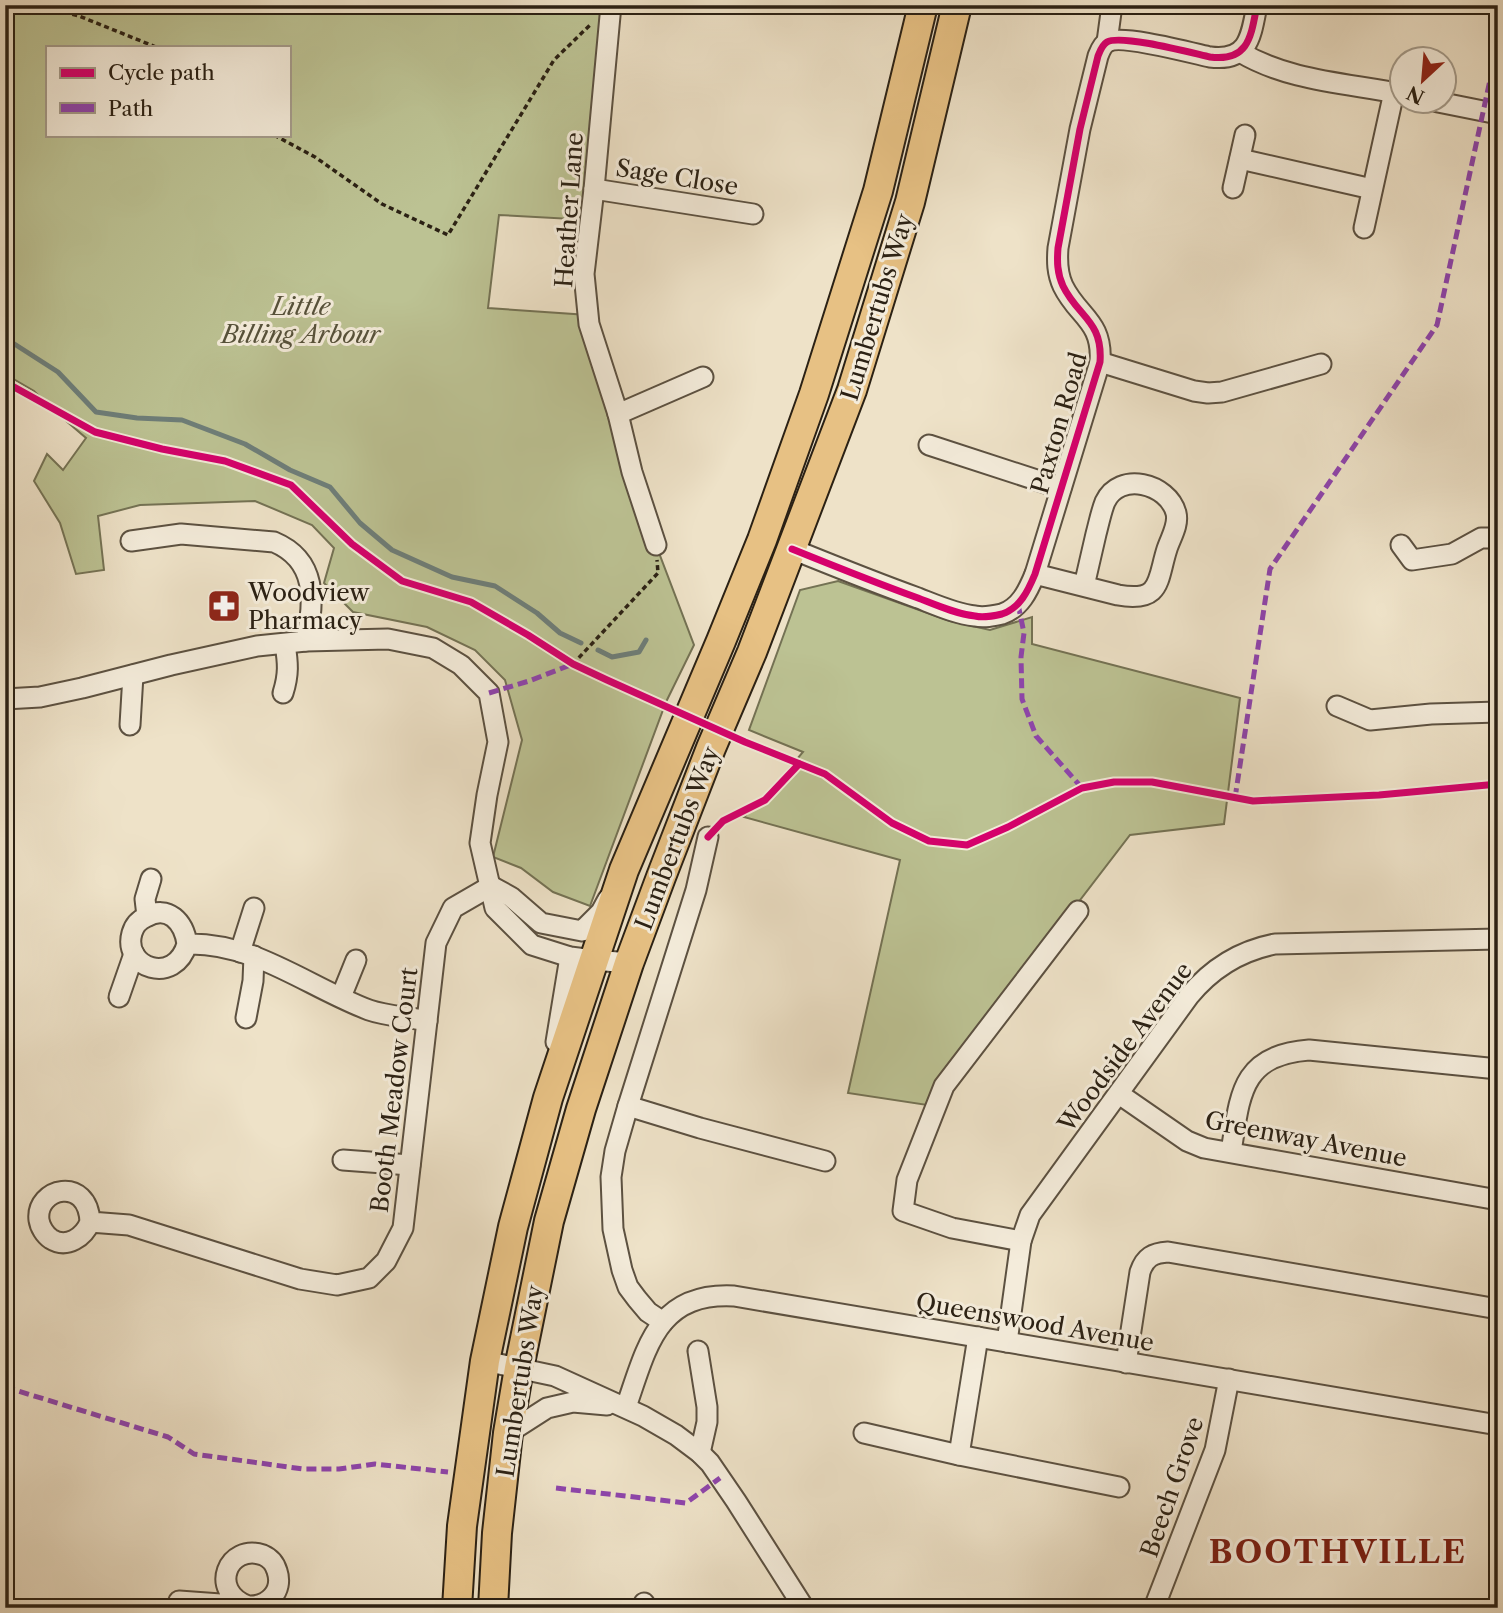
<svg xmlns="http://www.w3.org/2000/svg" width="1503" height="1613" font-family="'Libre Caslon Text',serif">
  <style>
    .green { fill: #bcc293; stroke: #747254; stroke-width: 2; fill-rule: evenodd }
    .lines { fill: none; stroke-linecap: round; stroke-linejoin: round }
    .stream { stroke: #6e7e79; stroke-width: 5 }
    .minor-casing { stroke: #5c5141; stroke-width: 23 }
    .highway-casing { stroke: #2b2114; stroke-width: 32 }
    .path { stroke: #2b2114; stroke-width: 3.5; stroke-dasharray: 5 3.5; stroke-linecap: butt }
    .minor { stroke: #f4ecdb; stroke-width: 19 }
    .highway { stroke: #e7c184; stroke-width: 28 }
    .quiet { stroke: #8e44ad; stroke-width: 5; stroke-dasharray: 10 5; stroke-linecap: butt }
    .cycleway-casing { stroke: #f4ecdb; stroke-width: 11 }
    .cycleway { stroke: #d6006c; stroke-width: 7 }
    .labels { text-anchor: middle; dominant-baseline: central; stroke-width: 6; stroke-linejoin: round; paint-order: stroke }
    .street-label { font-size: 24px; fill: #2b2114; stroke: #f4ecdb }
    .park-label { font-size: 24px; font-style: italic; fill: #56513a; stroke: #f4ecdb }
    .poi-label { font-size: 24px; fill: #2b2114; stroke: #f4ecdb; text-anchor: start }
    .district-label { font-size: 32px; font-weight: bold; letter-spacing: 2px; fill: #7a1f14; stroke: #f4ecdb }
  </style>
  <rect width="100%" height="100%" fill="#eee2c8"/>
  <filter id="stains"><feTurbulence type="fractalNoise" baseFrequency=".00286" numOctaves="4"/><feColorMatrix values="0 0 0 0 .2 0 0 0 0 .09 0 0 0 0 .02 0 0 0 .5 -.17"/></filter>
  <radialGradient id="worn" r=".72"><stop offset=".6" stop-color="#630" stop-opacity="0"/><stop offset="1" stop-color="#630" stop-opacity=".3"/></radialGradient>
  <g class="green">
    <path d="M5,5H609L590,220L499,215L488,308L588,315L637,495L694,645L666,702L590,906L553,892L521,868L493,857L522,740L505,680L475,650L427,627L353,612L324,583L334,548L312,525L255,501L140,505L98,516L104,570L76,574L60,523L34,481L47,454L63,470L86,438L51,408L34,391L5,374ZM47,47H289V135H47Z"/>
    <path d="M838,581L950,621L990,630L1032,617V644L1240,698L1224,824L1130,835L939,1084L927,1105L848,1093L900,860L744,817L787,771L803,752L749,730L800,590Z"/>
  </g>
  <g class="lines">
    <g class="stream">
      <path d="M5,338L58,372L96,412L137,418L182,420L245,444L290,470L330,487L360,523L392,550L452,577L495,586L537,613L560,633L581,643"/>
      <path d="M598,650L612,657L639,652L646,640"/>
    </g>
    <defs>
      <g id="minor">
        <path d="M611,5L594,189L584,274L589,324L618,414L703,377"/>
        <path d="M1107,42L1112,5"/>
        <path d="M1240,52C1288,81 1347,83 1402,94"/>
        <path d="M1438,102L1498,114"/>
        <path d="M1240,159L1372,189"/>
        <path d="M1233,188L1245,135"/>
        <path d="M594,189L753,214"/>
        <path d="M1364,228L1394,92"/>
        <path d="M1100,362L1194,391L1208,393L1222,392L1321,364"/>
        <path d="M618,414L632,472L656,545"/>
        <path d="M929,445L1061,488"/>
        <path d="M131,541L181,534L274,542C317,560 315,601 306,641"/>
        <path d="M1401,545L1412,560L1452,554L1481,538H1498"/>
        <path d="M792,549C834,566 876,583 918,598C936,605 956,614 975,616C984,618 993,616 1002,614C1020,608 1028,591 1035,574L1100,362C1103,321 1078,317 1063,286C1057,273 1057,261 1058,248L1080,129L1098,56C1100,51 1102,45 1107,42C1121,34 1192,53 1210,57C1249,62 1251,36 1257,5"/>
        <path d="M1035,574L1118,595C1162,603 1157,580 1167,549C1171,537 1179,525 1176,513C1168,483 1119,471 1105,502C1101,512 1099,523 1096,534C1092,551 1088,569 1084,586"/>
        <path d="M283,693C289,674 288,663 285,644"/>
        <path d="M5,699L40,697L82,688L171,665L257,646L306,641L388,639L433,648L461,665L489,693L498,742L487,795L480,843L495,908L532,945L570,957L594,960L629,963"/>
        <path d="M1337,706L1370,720L1431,714L1498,712"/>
        <path d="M130,725L133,675"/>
        <path d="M491,886L511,897L541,923L582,931L601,912L608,899"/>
        <path d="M147,916L145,899L151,879"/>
        <path d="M187,944C184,922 168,904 146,917C139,920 134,926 132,933C122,968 175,986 187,944C254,942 308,987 369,1010C386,1016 409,1017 427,1021"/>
        <path d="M240,952L254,908"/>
        <path d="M119,997L134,954"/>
        <path d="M341,997L356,960"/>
        <path d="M246,1018L253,981L254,956"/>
        <path d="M556,1042L570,957"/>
        <path d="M1119,1094L1187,1141L1204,1148L1498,1200"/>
        <path d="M628,1106L700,1128L825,1161"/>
        <path d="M1231,1152C1240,1096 1240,1055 1309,1050L1498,1069"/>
        <path d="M343,1160L410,1165"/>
        <path d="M90,1222C88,1175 35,1188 39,1220C40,1227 45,1235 51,1239C67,1249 84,1237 90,1222L129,1225L300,1279L337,1285L369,1278L386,1261L403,1228L436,943L453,908L491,886"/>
        <path d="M1021,1241L952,1228L903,1211L907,1180L944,1086L1078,911"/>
        <path d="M663,1322L648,1312L637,1299L628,1287L622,1270L613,1229L611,1177L615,1151L628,1106L696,890L708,837"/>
        <path d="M1007,1342L1021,1241L1030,1215L1189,996C1212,968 1239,951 1275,944L1498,939"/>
        <path d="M698,1351L707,1407V1422L700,1453"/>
        <path d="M485,1361L555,1376L643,1416L676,1435L700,1453L710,1463L736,1501L804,1608"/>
        <path d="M1126,1363L1140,1272C1145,1257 1153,1253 1168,1252L1498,1309"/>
        <path d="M626,1407C647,1347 657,1292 734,1296L1498,1425"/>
        <path d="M508,1433L547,1408L573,1402L607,1405"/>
        <path d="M864,1433L959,1455L1119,1487"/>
        <path d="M959,1455L978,1337"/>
        <path d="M179,1601L248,1606C267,1607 284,1592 277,1571C275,1564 270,1558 263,1555C228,1543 208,1591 248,1606"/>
        <path d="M644,1603L647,1608"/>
        <path d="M1154,1608L1215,1450L1229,1379"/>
      </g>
      <g id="highway">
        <path d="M457,1608L462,1526L485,1361L513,1227L548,1098L624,870L721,641L762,540L814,394L878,191L923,5"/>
        <path d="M493,1608L497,1533L508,1433L519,1368L549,1221L581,1109L629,963L661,877L711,748L752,652L852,390L910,202L957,5"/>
      </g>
    </defs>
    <use href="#minor" class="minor-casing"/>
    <use href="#highway" class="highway-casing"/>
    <g class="path">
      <path d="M49,5L56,10L79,16L156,47"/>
      <path d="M274,135L315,157L382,204L448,235L554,60L591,24"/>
      <path d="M5,382L95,432L162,449L225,461L291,485L352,544L402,581L471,602L528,635L573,664L669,709"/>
      <path d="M573,664L658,573L657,560"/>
    </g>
    <use href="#minor" class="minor"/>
    <use href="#highway" class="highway"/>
    <g class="quiet">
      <path d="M1018,604L1024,633L1021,657L1022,699L1036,736L1082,788"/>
      <path d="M489,693L529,681L573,664"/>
      <path d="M1235,798L1270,569L1437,325L1498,43"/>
      <path d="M5,1387L168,1437L194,1454L303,1469H339L375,1464L448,1472"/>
      <path d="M556,1488L686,1503L720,1478"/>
    </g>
    <defs>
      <g id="cycleway">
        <path d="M5,382L95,432L162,449L225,461L291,485L352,544L402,581L471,602L528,635L573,664L607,680L745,742L825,774L892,823L929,841L967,845L1008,827L1082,788L1114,782H1152L1253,801L1379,795L1498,784"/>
        <path d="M792,549C834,566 876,583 918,598C936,605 956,614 975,616C984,618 993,616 1002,614C1020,608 1028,591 1035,574L1100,362C1103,321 1078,317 1063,286C1057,273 1057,261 1058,248L1080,129L1098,56C1100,51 1102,45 1107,42C1121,34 1192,53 1210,57C1249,62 1251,36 1257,5"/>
        <path d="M708,837L723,821L765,800L799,764"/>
      </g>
    </defs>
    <use href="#cycleway" class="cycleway-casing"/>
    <use href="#cycleway" class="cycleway"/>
  </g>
  <defs>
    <symbol id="pharmacy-square" viewBox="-11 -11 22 22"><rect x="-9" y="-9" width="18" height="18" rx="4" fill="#8f2418" stroke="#f4ecdb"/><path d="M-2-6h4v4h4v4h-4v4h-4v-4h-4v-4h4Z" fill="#fff"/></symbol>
  </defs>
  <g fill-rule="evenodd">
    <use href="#pharmacy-square" x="205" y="587" width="38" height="38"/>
  </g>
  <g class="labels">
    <g class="street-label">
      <text transform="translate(677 177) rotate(9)">Sage Close</text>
      <text transform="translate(569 210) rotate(-86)">Heather Lane</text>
      <text transform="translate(877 307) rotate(-73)">Lumbertubs Way</text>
      <text transform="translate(1059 423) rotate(-74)">Paxton Road</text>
      <text transform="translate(677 838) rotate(-69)">Lumbertubs Way</text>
      <text transform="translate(1125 1047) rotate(-53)">Woodside Avenue</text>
      <text transform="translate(394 1090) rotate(-83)">Booth Meadow Court</text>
      <text transform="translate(1306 1139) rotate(11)">Greenway Avenue</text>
      <text transform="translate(1035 1322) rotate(10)">Queenswood Avenue</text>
      <text transform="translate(520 1381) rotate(-81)">Lumbertubs Way</text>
      <text transform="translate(1172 1487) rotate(-71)">Beech Grove</text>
    </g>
    <g class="park-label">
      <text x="301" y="306">Little<tspan x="301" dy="28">Billing Arbour</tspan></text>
    </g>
    <g class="poi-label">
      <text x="248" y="592">Woodview<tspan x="248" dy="28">Pharmacy</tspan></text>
    </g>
    <g class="district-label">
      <text x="1338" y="1551">BOOTHVILLE</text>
    </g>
  </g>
  <rect width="1503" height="1613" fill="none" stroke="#eee2c8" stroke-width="28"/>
  <rect x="7" y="7" width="1489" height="1599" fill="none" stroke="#2b2114" stroke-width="3.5"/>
  <rect x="14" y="14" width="1475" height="1585" fill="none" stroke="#2b2114" stroke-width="2"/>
  <rect x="46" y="46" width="245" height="91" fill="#f4ecdb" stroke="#a49b8b" stroke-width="2"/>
  <rect x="60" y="68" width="35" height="10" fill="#d6006c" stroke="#a49b8b" stroke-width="2"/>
  <text x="108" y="80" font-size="21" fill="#2b2114">Cycle path</text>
  <rect x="60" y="103" width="35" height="10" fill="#8e44ad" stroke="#a49b8b" stroke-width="2"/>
  <text x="108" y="116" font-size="21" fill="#2b2114">Path</text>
  <g transform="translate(1423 80) rotate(206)"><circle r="33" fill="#f4ecdb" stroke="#a49b8b" stroke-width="2"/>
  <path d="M0-5L12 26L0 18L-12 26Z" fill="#8f2418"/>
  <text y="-10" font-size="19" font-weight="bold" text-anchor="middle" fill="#2b2114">N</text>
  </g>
  <rect width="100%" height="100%" filter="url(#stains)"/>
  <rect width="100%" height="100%" fill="url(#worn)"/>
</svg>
